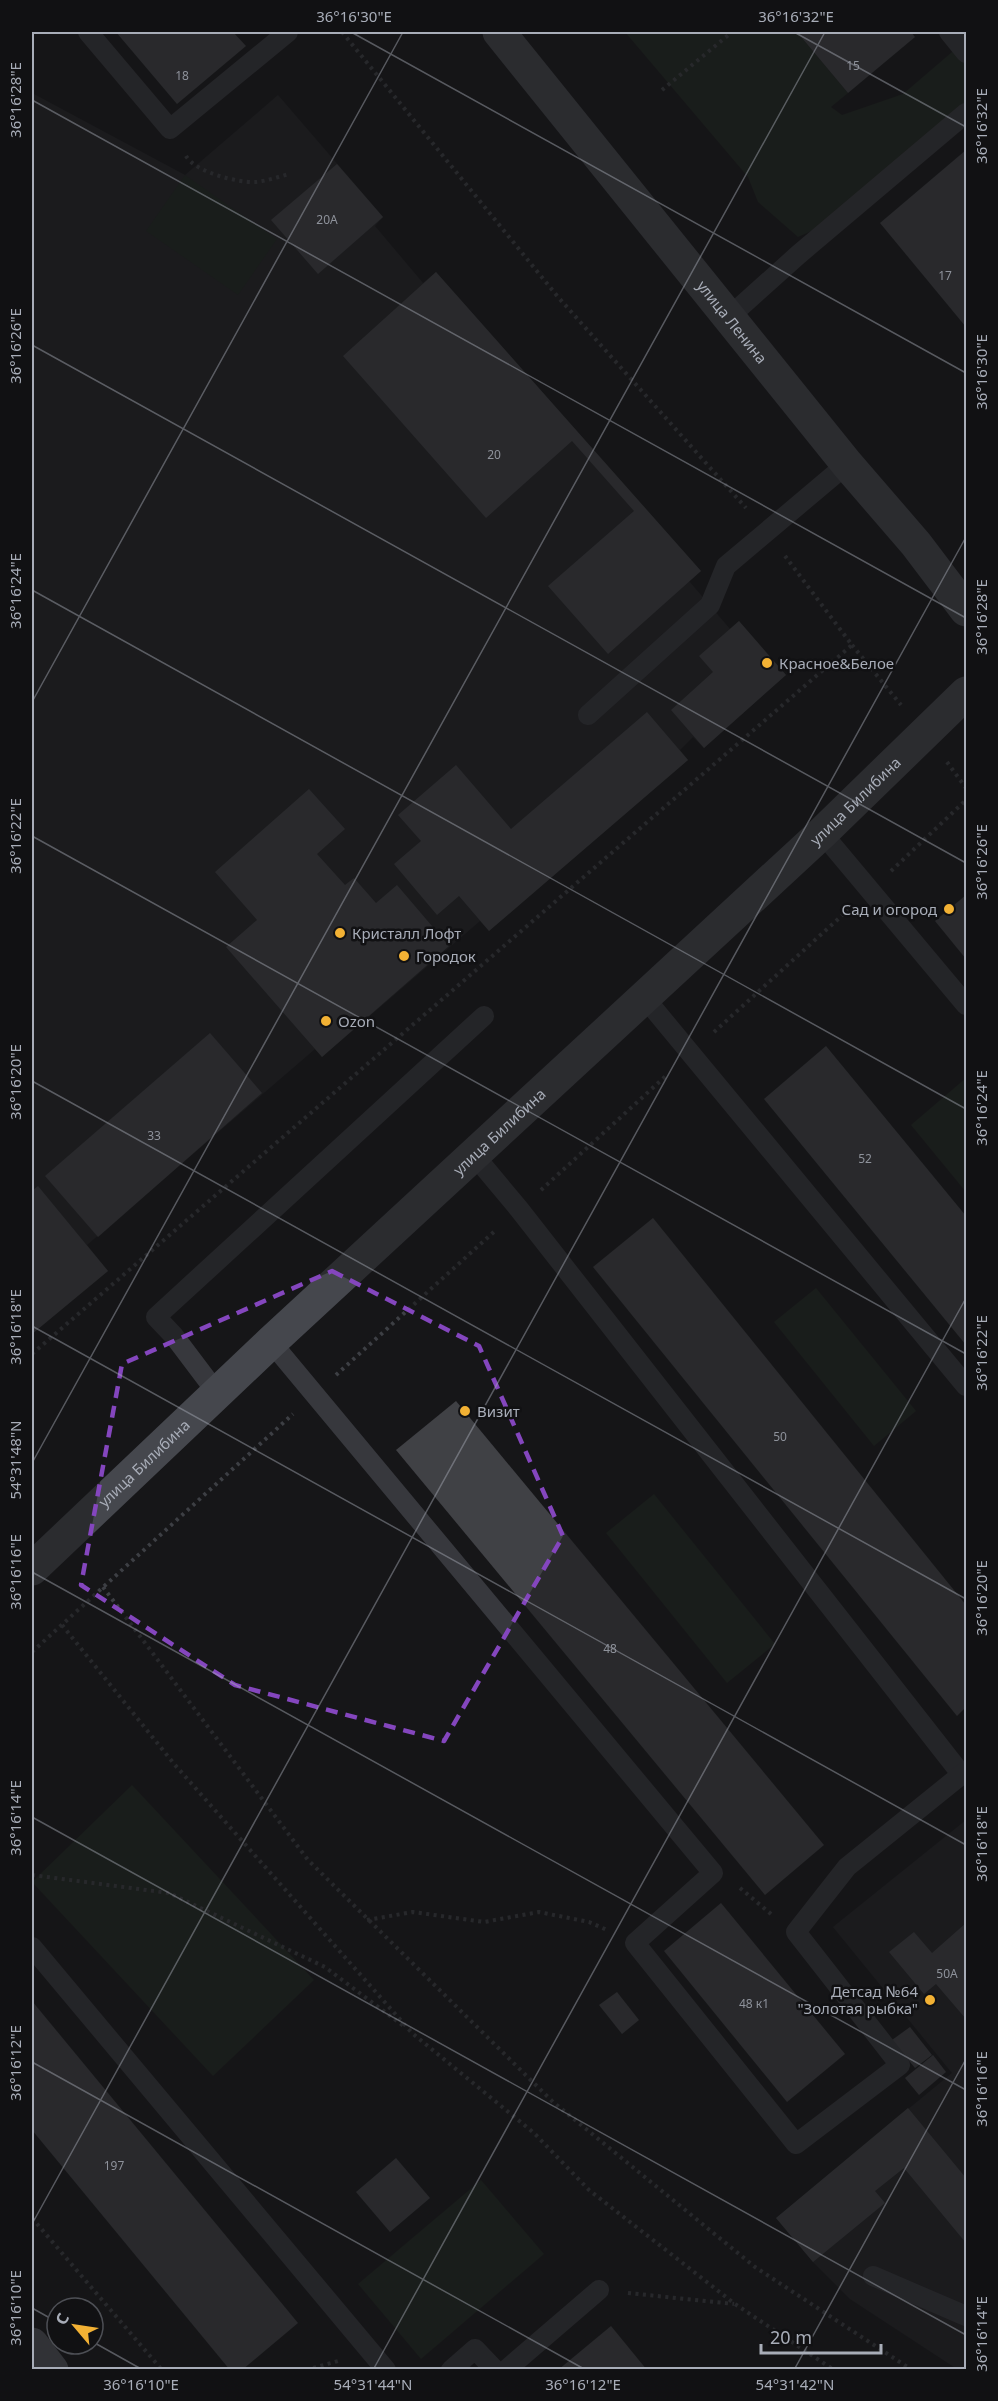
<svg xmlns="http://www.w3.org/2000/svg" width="998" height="2401" font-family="'Noto Sans',sans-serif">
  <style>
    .built { fill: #222225 }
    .green { fill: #1e261f }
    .building { fill: #404145 }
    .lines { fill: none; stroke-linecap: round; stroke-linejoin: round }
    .path { stroke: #3d3f44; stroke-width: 4; stroke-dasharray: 3 4.5; stroke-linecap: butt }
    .service { stroke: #37383d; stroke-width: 20 }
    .secondary { stroke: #45474d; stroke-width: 33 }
    .primary { stroke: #53555c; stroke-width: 33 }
    .marked { fill: none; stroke: #8446be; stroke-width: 4.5; stroke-dasharray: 12 8; stroke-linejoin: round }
    .ticks { fill: none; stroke: #a8adb8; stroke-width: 1.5; stroke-opacity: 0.45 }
    .poi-dot { fill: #f2b134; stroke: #111113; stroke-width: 2 }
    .labels { text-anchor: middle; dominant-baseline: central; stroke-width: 5; stroke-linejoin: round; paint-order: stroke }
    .number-label { font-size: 12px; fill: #8e929b }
    .street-label { font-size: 15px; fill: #a8adb8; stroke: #111113 }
    .poi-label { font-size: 15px; fill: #a8adb8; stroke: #111113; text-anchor: start }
    .neatline { fill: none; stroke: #a8adb8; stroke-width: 2 }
    .ticks-label { font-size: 15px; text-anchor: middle; fill: #a8adb8 }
  </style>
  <rect width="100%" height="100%" fill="#161618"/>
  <g class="built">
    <path d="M32,93L185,175L278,95L383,217L375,226L423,283L436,272L701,571L689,581L730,629L739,621L786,675L704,748L693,737L680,750L688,760L489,931L480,921L322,1057L315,1049L87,1245L108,1271L32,1334Z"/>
    <path d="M966,1820V2369H957L850,2299L813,2262L776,2218L952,2073L833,1927Z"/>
  </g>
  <g class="green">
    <path d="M625,32H797L848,93L831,107L842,115L903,94L966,40V110L843,217L798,237L758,202L748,177Z"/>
    <path d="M185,175L277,239L238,295L146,231Z"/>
    <path d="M966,1078V1192L911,1125Z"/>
    <path d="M816,1288L916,1411L874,1446L774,1322Z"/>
    <path d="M654,1494L775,1644L727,1683L606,1533Z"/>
    <path d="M132,1785L314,1980L213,2076L32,1882Z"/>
    <path d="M481,2180L544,2254L421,2359L358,2284Z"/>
  </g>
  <g class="building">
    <path d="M116,32H233L246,46L177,104Z"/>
    <path d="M797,32H911L915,37L848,93Z"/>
    <path d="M966,150V327L880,223Z"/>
    <path d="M337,164L383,217L318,274L271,220Z"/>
    <path d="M436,272L701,571L608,654L548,586L634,511L572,441L486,518L343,356Z"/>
    <path d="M739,621L786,675L704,748L671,710L713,672L699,656Z"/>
    <path d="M647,712L688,760L489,931L459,896L437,915L394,864L421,841L398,815L456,765L511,829Z"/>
    <path d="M309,789L345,829L317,854L345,885L354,878L376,903L397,885L449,946L322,1057L226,947L257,920L215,872Z"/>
    <path d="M966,895V959L935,921Z"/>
    <path d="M210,1033L262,1093L98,1237L45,1176Z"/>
    <path d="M826,1046L966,1216V1345L764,1099Z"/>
    <path d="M38,1186L108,1271L32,1334V1191Z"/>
    <path d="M653,1218L966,1605V1707L957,1716L593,1267Z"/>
    <path d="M456,1401L824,1845L765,1895L396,1450Z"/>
    <path d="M721,1903L845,2054L787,2102L664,1951Z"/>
    <path d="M966,1923V2019L936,1984L924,1994L889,1952L914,1932L932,1953Z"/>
    <path d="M617,1992L639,2020L622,2034L599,2005Z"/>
    <path d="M32,2001L298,2323L242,2370H230L32,2130Z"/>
    <path d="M910,2027L932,2055L915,2068L892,2040Z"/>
    <path d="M933,2055L946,2072L919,2095L905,2078Z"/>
    <path d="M908,2108L966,2178V2243L904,2168L875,2191L885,2203L813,2262L776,2218Z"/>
    <path d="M396,2158L430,2198L390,2232L356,2192Z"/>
    <path d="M611,2326L647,2370H558Z"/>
  </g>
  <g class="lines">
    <g class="path">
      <path d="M342,32L558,297L746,508"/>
      <path d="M662,90L732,32"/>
      <path d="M186,156C195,172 238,183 256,182C266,181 278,177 289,174"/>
      <path d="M852,645L901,705"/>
      <path d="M947,762L966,788"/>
      <path d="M891,871L966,800"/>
      <path d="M714,1032L848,910"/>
      <path d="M541,1190L668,1074"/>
      <path d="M32,1354L852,645L785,556"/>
      <path d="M336,1375L497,1229"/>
      <path d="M103,1587L308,1860L553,2102L755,2267L912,2370"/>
      <path d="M62,1625L175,1765L412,2033L534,2133L589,2190L735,2304L834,2370"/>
      <path d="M32,1652L293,1414"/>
      <path d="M32,1875L169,1893L325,1967L405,2027"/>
      <path d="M740,1888L771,1914"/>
      <path d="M367,1920L413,1912L484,1922L539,1912L589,1922L607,1930"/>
      <path d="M32,2218L162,2370"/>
      <path d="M628,2293L734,2304"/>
      <path d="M306,2370L338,2361"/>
    </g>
    <g class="service">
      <path d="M88,32L170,129L288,32"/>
      <path d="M949,32L966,53"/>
      <path d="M729,317L798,255L966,113"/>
      <path d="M588,715L710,605L726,566L847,464"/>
      <path d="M822,833L966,1005"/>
      <path d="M644,997L966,1386"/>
      <path d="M474,1155L519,1209L962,1775"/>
      <path d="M271,1342L713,1873L635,1943L796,2144L900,2065L796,1932L847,1867L966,1771"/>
      <path d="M217,1393L174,1336L156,1317L484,1016"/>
      <path d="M32,1947L386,2370"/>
      <path d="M873,2276L966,2316"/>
      <path d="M451,2370L475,2349L495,2370"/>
      <path d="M506,2370L599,2290"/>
    </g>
    <g class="secondary">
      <path id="s1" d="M499,32L847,464L916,544L966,610"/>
      <path id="s2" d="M32,1569L271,1342L822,833L966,693"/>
    </g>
    <path class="primary" d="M32,2344L52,2370"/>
  </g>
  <path d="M0 0H998V2401H0ZM332,1271L479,1346L563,1536L444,1741L235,1685L81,1585L122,1364Z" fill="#161618" fill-opacity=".55" fill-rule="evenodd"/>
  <path class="marked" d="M332,1271L479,1346L563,1536L444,1741L235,1685L81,1585L122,1364Z"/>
  <path class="ticks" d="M351,32L966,373M794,32L966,127M32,100L966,618M32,345L966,863M32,590L966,1109M32,702L403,32M32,836L966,1354M32,1081L966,1599M32,1326L966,1845M32,1463L825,32M32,1572L966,2090M32,1817L966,2335M32,2062L586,2370M32,2224L966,537M32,2308L57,2322M93,2342L143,2370M373,2370L966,1298M794,2370L966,2059"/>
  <g class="poi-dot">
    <circle cx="767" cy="663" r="6"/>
    <circle cx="949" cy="909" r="6"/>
    <circle cx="340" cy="933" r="6"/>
    <circle cx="404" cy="956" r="6"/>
    <circle cx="326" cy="1021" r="6"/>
    <circle cx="465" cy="1411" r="6"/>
    <circle cx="930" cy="2000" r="6"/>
  </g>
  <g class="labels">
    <g class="number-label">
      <text x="853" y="65">15</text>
      <text x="182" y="75">18</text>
      <text x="327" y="219">20А</text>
      <text x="945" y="275">17</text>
      <text x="494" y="454">20</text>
      <text x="154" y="1135">33</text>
      <text x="865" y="1158">52</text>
      <text x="780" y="1436">50</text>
      <text x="610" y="1648">48</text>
      <text x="947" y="1973">50А</text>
      <text x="754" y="2003">48 к1</text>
      <text x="114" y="2165">197</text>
    </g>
    <g class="street-label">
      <text stroke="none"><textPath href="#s1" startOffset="372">улица Ленина</textPath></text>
      <text stroke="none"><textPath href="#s2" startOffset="1126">улица Билибина</textPath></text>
      <text stroke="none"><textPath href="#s2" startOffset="640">улица Билибина</textPath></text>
      <text stroke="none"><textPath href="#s2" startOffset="154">улица Билибина</textPath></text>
    </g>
    <g class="poi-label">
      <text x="779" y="663">Красное&amp;Белое</text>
      <text x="937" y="909" text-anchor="end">Сад и огород</text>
      <text x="352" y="933">Кристалл Лофт</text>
      <text x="416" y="956">Городок</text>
      <text x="338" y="1021">Ozon</text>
      <text x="477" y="1411">Визит</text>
      <text x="918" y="1991" text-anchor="end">Детсад №64<tspan x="918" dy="17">"Золотая рыбка"</tspan></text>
    </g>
  </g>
  <rect width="998" height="2401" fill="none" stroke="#111113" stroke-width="66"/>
  <g transform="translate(75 2326) rotate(299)"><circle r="28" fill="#111113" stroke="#4d4f55" stroke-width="1.5"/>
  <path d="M0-4.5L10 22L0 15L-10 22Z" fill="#f2b134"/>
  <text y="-9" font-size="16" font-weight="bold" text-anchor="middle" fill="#a8adb8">С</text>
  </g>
  <path d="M761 2344v9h120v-9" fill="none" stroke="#a8adb8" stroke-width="3"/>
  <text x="770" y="2344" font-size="18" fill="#a8adb8" stroke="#111113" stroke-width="4.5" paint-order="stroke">20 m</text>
  <rect x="33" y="33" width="932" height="2335" class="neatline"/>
  <g class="ticks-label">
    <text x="354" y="22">36°16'30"E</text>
    <text x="796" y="22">36°16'32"E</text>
    <text transform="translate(16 100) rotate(-90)" y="5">36°16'28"E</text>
    <text transform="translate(982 126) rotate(-90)" y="5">36°16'32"E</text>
    <text transform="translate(16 346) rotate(-90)" y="5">36°16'26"E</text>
    <text transform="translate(982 372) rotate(-90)" y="5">36°16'30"E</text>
    <text transform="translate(16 591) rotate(-90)" y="5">36°16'24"E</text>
    <text transform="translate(982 617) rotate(-90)" y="5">36°16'28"E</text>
    <text transform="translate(16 836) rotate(-90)" y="5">36°16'22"E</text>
    <text transform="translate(982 862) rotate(-90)" y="5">36°16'26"E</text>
    <text transform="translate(16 1082) rotate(-90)" y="5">36°16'20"E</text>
    <text transform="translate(982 1108) rotate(-90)" y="5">36°16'24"E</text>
    <text transform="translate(16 1327) rotate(-90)" y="5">36°16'18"E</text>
    <text transform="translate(982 1353) rotate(-90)" y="5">36°16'22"E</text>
    <text transform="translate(16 1460) rotate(-90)" y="5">54°31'48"N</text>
    <text transform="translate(16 1572) rotate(-90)" y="5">36°16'16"E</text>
    <text transform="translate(982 1598) rotate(-90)" y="5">36°16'20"E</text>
    <text transform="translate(16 1818) rotate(-90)" y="5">36°16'14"E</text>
    <text transform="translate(982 1844) rotate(-90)" y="5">36°16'18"E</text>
    <text transform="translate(16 2063) rotate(-90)" y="5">36°16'12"E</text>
    <text transform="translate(982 2089) rotate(-90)" y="5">36°16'16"E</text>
    <text transform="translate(16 2308) rotate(-90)" y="5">36°16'10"E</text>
    <text transform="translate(982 2334) rotate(-90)" y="5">36°16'14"E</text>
    <text x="141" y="2390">36°16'10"E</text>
    <text x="373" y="2390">54°31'44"N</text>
    <text x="583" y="2390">36°16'12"E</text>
    <text x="795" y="2390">54°31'42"N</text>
  </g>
</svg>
